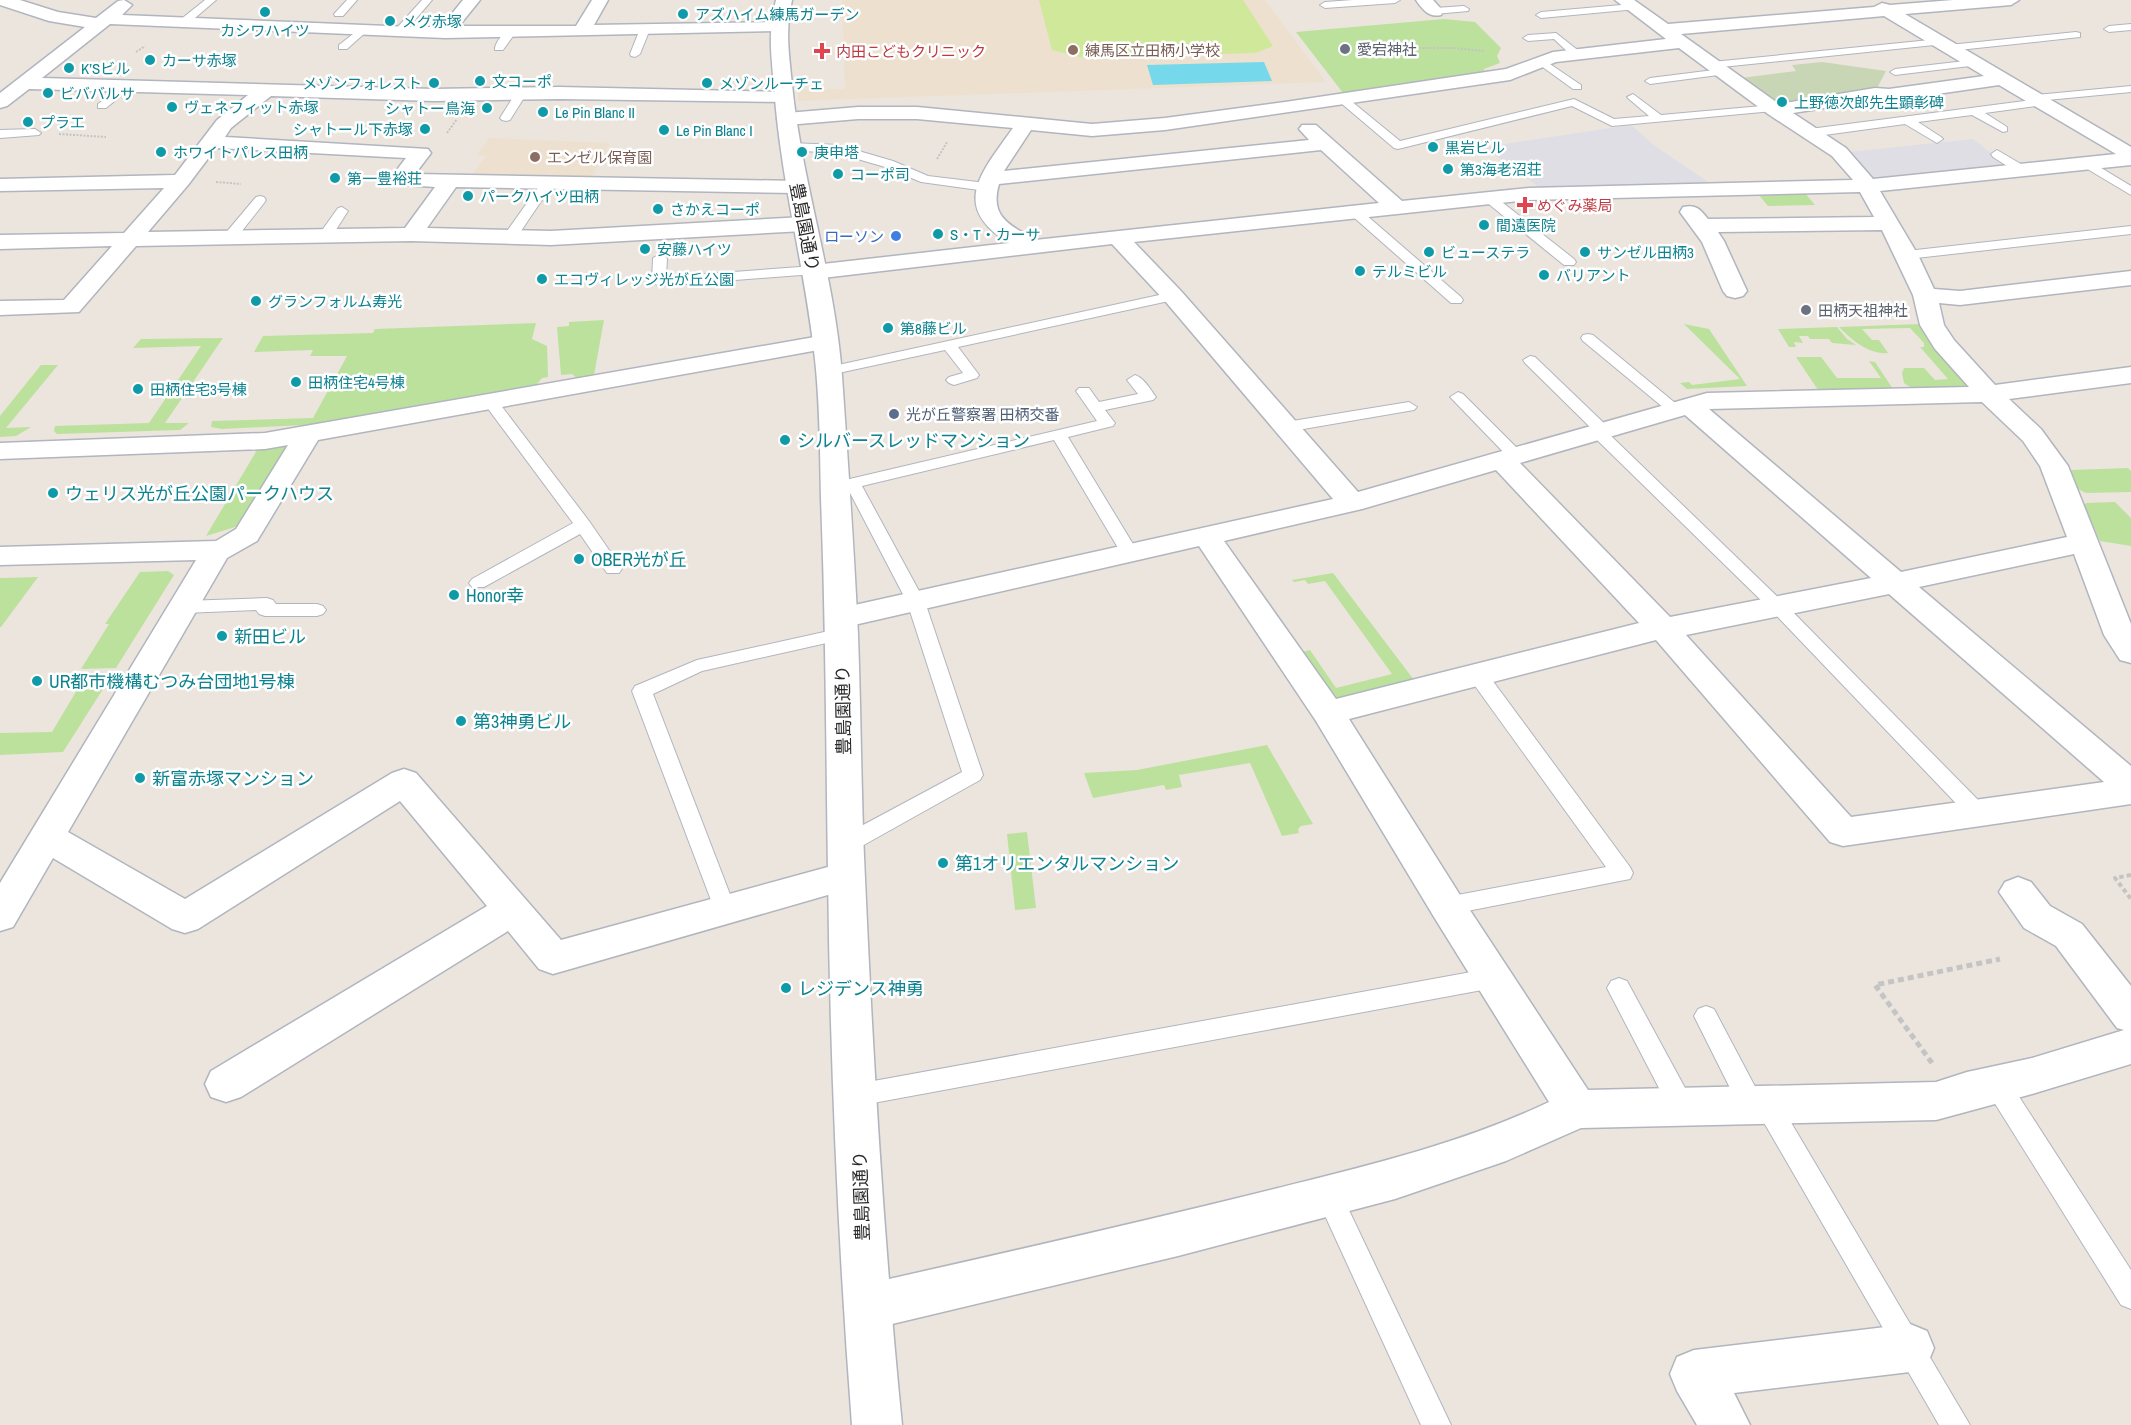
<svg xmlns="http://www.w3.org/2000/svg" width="2131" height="1425" font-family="'Archivo Narrow','Noto Sans JP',sans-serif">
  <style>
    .industrial { fill: #dfdee5 }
    .education { fill: #ede0ce }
    .green { fill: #bce19d }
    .cemetery { fill: #c9d6b6 }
    .pitch { fill: #cfe899 }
    .water { fill: #75d9eb }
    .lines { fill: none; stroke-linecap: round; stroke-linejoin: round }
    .lane-casing { stroke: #b1b5be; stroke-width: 2 }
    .street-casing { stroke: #b1b5be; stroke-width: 3 }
    .secondary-casing { stroke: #b1b5be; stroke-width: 3 }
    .path-far3 { stroke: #c4c4c4; stroke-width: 2; stroke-dasharray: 2 1.5; stroke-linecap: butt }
    .path-far2 { stroke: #c4c4c4; stroke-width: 3; stroke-dasharray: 4 2; stroke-linecap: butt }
    .path-far1 { stroke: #c4c4c4; stroke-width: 4; stroke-dasharray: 4.5 3; stroke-linecap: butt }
    .path { stroke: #c4c4c4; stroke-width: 5; stroke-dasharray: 6 4; stroke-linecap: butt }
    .lane { fill: #fff; fill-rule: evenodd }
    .street { fill: #fff; fill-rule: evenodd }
    .secondary { fill: #fff; fill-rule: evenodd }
    .culture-dot { fill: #0f9aa8; stroke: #fff; stroke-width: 2 }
    .worship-dot { fill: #6b7280; stroke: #fff; stroke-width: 2 }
    .education-dot { fill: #8d6e63; stroke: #fff; stroke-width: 2 }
    .health-dot { fill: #e0444e; stroke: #fff; stroke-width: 2 }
    .shop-dot { fill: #3f7fe0; stroke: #fff; stroke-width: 2 }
    .service-dot { fill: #5c6f8a; stroke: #fff; stroke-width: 2 }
    .labels { text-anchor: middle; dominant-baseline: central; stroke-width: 5; stroke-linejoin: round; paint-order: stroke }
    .far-culture-label { font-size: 15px; fill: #0d838f; stroke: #fff; text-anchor: start }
    .far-worship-label { font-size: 15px; fill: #5b616d; stroke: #fff; text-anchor: start }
    .far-education-label { font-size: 15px; fill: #785e54; stroke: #fff; text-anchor: start }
    .far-health-label { font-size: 15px; fill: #be3a42; stroke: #fff; text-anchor: start }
    .far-shop-label { font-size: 15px; fill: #366cbe; stroke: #fff; text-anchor: end }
    .far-service-label { font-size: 15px; fill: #4e5e75; stroke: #fff; text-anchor: start }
    .street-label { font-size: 18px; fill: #2b2b2b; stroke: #fff }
    .culture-label { font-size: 18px; fill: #0d838f; stroke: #fff; text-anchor: start }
  </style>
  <rect width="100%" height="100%" fill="#ece5de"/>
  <g class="industrial">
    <path d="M1631,125L1655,146L1711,184L1540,188L1484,147Z"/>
    <path d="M1973,139L2003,163L2001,167L1881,180L1872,177L1849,152Z"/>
  </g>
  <g class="education">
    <path d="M842,0H1265L1326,82L798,101V90L845,89Z"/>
    <path d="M489,138L610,143L590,180L469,178L486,156L476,155Z"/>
  </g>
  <g class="green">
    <path d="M1444,19L1475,22L1501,48L1497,56L1500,63L1484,69L1485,73L1343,93L1296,32Z"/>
    <path d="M1805,193L1815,205L1768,206L1758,194Z"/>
    <path d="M604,320L594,375L578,379L572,374L561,375L557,327L569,326V322Z"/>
    <path d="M536,323L532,339L547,346L548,377L542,378L535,387L325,424L222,429L211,427L212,421L313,418L347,356H310L313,350L254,352L263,336L373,333L375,329Z"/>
    <path d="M1684,324L1709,329L1747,386L1687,389L1680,383L1689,382L1692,385L1740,379Z"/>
    <path d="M1920,324L1970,388L1913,389L1904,383L1902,373L1904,368H1924L1935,380L1948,379L1920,347H1924V343L1910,328L1862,329L1872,340H1879L1888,353C1869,355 1852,340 1839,327Z"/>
    <path d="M1837,327L1847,339L1856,345L1832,343L1829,339H1810L1808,336H1799L1803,343L1794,342L1796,347H1789L1778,329Z"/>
    <path d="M223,338L165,423H189L180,430L57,434L54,431L55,426L149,423L201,346L133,348L141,339Z"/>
    <path d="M1796,357H1821L1837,378H1881L1869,361L1875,362L1893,389L1818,390Z"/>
    <path d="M41,365H58L6,428L31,427L16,436L0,437V416Z"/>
    <path d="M294,444L248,523L206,536L260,445Z"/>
    <path d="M2128,468L2131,471V492L2086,493L2078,489L2071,470Z"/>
    <path d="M2115,502L2131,518V546L2100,541L2084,506L2086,503Z"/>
    <path d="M168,571L174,575L116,668L81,669L109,624H105L140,572Z"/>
    <path d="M1333,573L1414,680L1338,702L1297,653L1310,650L1336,688L1392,674L1325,581L1308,584L1305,580L1294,582L1292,580Z"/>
    <path d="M38,577L1,627H0V578Z"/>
    <path d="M103,689L63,752L0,755V733L52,732L77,690Z"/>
    <path d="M1267,745L1313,824L1301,826L1298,829L1299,833L1282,836L1250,763L1179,775L1182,787L1166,790L1164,785L1093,798L1084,773L1137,770Z"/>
    <path d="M1027,832L1036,908L1015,910L1007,834Z"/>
  </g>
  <path class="cemetery" d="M1822,62L1886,71L1876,90L1790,103L1785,100L1773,101L1741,78L1796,71L1792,65Z"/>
  <path class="pitch" d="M1039,0H1243L1273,46L1255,53L1084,58L1052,50Z"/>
  <path class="water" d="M1264,62L1272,81L1153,85L1147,65Z"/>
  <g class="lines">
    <defs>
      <g id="lane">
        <path d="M205,0H216L188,24H180V20Z"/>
        <path d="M347,0H357L343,16H335L334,14Z"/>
        <path d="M422,0H432L403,34H395V30Z"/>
        <path d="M1353,0H1400L1395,3L1325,8L1320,5L1325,2Z"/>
        <path d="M1633,4L1637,5V9L1541,18L1536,15L1541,12Z"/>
        <path d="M1464,6L1469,9L1468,11L1435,14L1430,11L1435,8Z"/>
        <path d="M2131,24V30L2109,32L2104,29L2109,26Z"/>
        <path d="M645,26L650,29L640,54L635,57L631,56L630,54L640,29Z"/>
        <path d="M362,27L366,28V32L347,49H339V45Z"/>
        <path d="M511,29L515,30L516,32L503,50H495C494,44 504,31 511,29Z"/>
        <path d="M2076,32L2080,33V37L1949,51L1944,48L1949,45Z"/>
        <path d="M1556,33L1580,52V56H1572L1554,39L1528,41L1523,38L1528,35Z"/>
        <path d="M1940,39L1944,40V44L1712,68L1707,65L1712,62Z"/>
        <path d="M1541,58L1581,85V89H1573L1537,63L1536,61Z"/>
        <path d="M1974,60L1978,61V65L1895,75L1890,72L1895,69Z"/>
        <path d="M1722,69L1726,70V74L1650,84L1645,81L1650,78Z"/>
        <path d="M128,82L132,83V87L106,108H98V104Z"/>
        <path d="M2131,86V92L2047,100V104L2043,105L1985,113L2007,127V131L2003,132L1972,115L1918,122L1941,137L1943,139L1937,143L1905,124L1810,137L1804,133L1810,129L2032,100V96L2036,95Z"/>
        <path d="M521,90L527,93L510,120L506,121L502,120L500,118L517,91Z"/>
        <path d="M1633,94L1661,115L1773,105L1779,108L1773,111L1612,126L1572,106L1398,149L1394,148L1335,98L1341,95L1345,96L1400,141L1574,99L1614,119L1649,116L1629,99L1627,97Z"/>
        <path d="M35,129L41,133L39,135L0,138V130Z"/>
        <path d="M790,143L838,145L893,161L928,176L986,183L992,187L986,191L921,182L885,167L837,153L786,150V144Z"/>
        <path d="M1997,150L2026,167V173H2018L1993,157L1991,154Z"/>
        <path d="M2088,160L2131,186V195L2084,167V161Z"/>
        <path d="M548,178L554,182L515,240H505L503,237L505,234L544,179Z"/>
        <path d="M1489,194L1493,195L1574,259L1576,262L1574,265H1564L1485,201L1483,198Z"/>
        <path d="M260,196L264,197L266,200L264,203L234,241H224L222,238L224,235L256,197Z"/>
        <path d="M342,207L348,211L332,236L330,239H320L318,236L338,208Z"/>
        <path d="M1354,207L1358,208L1461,297L1463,300L1461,303H1451L1350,214L1348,211L1350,208Z"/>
        <path d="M2131,226V234L1907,259L1900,255L1907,251Z"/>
        <path d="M660,254L667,258L666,277L814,266L821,270L814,274L659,286L652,282L653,258Z"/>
        <path d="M1173,292L1180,296L1178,299L958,347L979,375L977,378L954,385L949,383L946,380L949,377L963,373L945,350L829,375L822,371L829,367Z"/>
        <path d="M1588,334L1593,335L1680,407L1683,410L1680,413H1670L1583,341L1581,338L1583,335Z"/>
        <path d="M1530,356L1535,357L1609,428L1611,431L1609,434L1784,603L1985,807L1988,813L1985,819L1978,821L1971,819L1772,611L1592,435L1590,432L1592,429L1525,363L1523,360Z"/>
        <path d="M1135,375C1144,378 1150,389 1156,397L1153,400L1105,410L1115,423L1113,426L1068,437L1139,554L1136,558H1124L1054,440L862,486L925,602L983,775L980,780L853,851L845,853L837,851L834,845L837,839L962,772L907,602L848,489L841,491L833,486L841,481L1097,421L1076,391L1079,388H1089L1099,402L1138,394L1127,380Z"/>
        <path d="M1458,392L1463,394L1522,453L1524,456L1522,459H1510L1453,400L1450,397Z"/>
        <path d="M491,397L496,399L589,521L622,569L619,573H607L580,534L484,587H472L469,583L472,579L573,523L483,402Z"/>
        <path d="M1409,402L1417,407L1414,410L1286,432L1278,427L1286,422Z"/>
        <path d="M267,598L273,600L276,604H317L323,606L326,610L323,614L317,616H265L259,614L256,610L184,613L178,611L175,607L178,603L184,601Z"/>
        <path d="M842,628L849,630L851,634L849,638L702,671L653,694L736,910L733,916L725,919L717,916L632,691L635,686L697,660Z"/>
        <path d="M1477,667L1484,669L1630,867L1633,873L1630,879L1447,915L1439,912L1436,906L1439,900L1447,897L1606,867L1470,679L1468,674L1470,669Z"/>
        <path d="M1493,968L1501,971L1505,978L1501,985L1493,988L857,1106L848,1103L845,1095L848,1087L857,1084Z"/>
        <path d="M1619,978L1627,981L1691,1099L1694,1107L1691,1115L1682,1118L1673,1115L1607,988L1611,981Z"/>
        <path d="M1706,1006L1714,1009L1760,1096L1767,1094L1776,1097L1970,1425H1939L1759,1114L1752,1117L1743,1114L1694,1016L1698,1009Z"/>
        <path d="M1998,1075L2007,1078L2131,1270V1309L2121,1305L1989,1094L1986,1086L1989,1078Z"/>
        <path d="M1329,1184L1338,1187L1451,1425H1421L1316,1196L1320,1187Z"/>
      </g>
      <g id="street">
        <path d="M0,0H20L58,12L96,18L118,1L124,0L132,5L122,15L412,27H441L463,0H480L459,26H576L592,0H608L594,25L784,22L787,26L784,30L778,31L445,38L110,24L42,78L434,89L559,87L784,92L791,94L793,98L791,102L559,99L434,101L271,96L231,128L225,137L428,149L431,153L415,174L797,181L804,183L807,187L804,191L797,193L456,187L427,228L551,231L804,217L812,219L815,224L812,229L804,231L551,245L411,241L136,246L79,312L0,315V301L64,300L112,246L0,249V235L124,233L164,188L0,191V179L175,175L217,120L248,95L29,89L7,106L0,108V93L85,27L49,21L0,5ZM216,148L406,158L389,180L392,184L435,187L405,228L148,232L188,185Z"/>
        <path d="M1416,0H1433L1443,11L1441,15C1429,18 1422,9 1416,0Z"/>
        <path d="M1615,0H1634L1668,24L1874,7L1882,3L1890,5L1953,0H2019L2011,5L1905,14L2131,147V165L1880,191L1918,255L1934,289L1960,291L2131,271V285L1960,305L1939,303L1944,325L1954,340L1995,385L2131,367V383L2009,399L2041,429L2068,466L2131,624V663L2120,660L2104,635L2074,554L1919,587L2131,766V804L1843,846L1830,842L1656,640L1349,719L1460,895L1588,1090L1936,1082L1967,1072L2032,1058L2124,1030L2117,1028L2056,946L2024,928L1999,892L2005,882L2018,877L2031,882L2050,906L2082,924L2131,986V1064L2032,1094L1936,1120L1581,1128L1506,1161L1395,1199L1178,1256L867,1330L851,1323L844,1307L851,1291L867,1284C1004,1253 1141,1222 1278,1188C1370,1165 1463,1143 1549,1102L1434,917L1316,721L1199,546L841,628L830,625L826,618L830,611L841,608L1333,499L1165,301L1112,244L814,279L806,277L803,272L806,267L814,265L1009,243C949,206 982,172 1013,128L917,119H858L787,125L780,123L777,119L780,115L787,113L858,107H917L1092,124L1165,118L1285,102L1506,69L1553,52L1666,39ZM1884,16L1984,76L1889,89L1875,88L1779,104L1681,34ZM1679,48L1768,114L1832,156L1853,180L1529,188L1402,201L1316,125H1302L1299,129L1309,140L1004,171L1031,130L1092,136L1165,130L1510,80L1556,62ZM1999,85L2116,154L1873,179L1846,148L1793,113L1875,100L1889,101ZM1321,150L1379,203L1035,240C1011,225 989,218 999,184ZM1860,192L1874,217L1708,219C1700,209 1696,204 1683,207L1680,212L1702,242L1723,291L1727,296L1735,298L1743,296L1747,291L1724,241L1718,232L1882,230L1913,295L1920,325L1935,349L1969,387L1707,393L1358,492L1181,291L1134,242L1529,200ZM1982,402L2023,441L2040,466L2067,537L1901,572L1709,409ZM1685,415L1871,578L1670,617L1520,463ZM1496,470L1639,623L1336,699L1224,541L1362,509ZM1889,594L2104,782L1851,817L1686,635Z"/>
        <path d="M826,335L835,337L838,342L835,347L318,440L257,541L227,558L68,832L185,899L392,773L404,769L416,773L561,940L846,862L859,866L864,876L859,886L553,974L539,969L508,931L241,1097L226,1102L211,1097L205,1084L211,1071L487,906L400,801L198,929L185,933L172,929L53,858L13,927L0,931V883L196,560L0,565V547L216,541L236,529L288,445L265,449L0,459V443L265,433Z"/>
        <path d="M1910,1324L1927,1331L1934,1348L1927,1365L1910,1372L1734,1393L1750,1425H1697L1677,1391L1670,1374L1677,1357L1694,1350Z"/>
      </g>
      <path id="secondary" d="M776,0H792C785,32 789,53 792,85C802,183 835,278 842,376C848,462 854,549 858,635C861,716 861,798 865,879C873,1062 884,1244 902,1425H852C838,1241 830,1057 828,872C826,748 826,623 821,499C820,456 820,412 816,369C807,274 780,181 774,85C771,53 768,32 776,0Z"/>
    </defs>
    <use href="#lane" class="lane-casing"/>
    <use href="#street" class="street-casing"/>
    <use href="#secondary" class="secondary-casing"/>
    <g class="path-far3">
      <path d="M1370,48H1454L1484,51"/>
      <path d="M136,52L145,46"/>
      <path d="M447,133L457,119"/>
      <path d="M59,134L106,137"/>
      <path d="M937,159L947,142"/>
      <path d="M216,182L241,184"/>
    </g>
    <path class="path-far2" d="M1825,308L1896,306"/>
    <path class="path-far1" d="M2131,875L2115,878L2131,899"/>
    <path class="path" d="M1932,1063L1875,985L2000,959"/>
    <use href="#lane" class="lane"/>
    <use href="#street" class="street"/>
    <use href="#secondary" class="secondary"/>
  </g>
  <g class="culture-dot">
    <circle cx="265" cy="12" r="6"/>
    <circle cx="683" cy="14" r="6"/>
    <circle cx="390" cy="21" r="6"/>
    <circle cx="150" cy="60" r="6"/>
    <circle cx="69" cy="68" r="6"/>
    <circle cx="480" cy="81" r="6"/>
    <circle cx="434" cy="83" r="6"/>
    <circle cx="707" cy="83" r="6"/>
    <circle cx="48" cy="93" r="6"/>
    <circle cx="1782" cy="102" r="6"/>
    <circle cx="172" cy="107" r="6"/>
    <circle cx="487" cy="108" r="6"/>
    <circle cx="543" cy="112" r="6"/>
    <circle cx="28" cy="122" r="6"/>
    <circle cx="425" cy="129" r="6"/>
    <circle cx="664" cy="130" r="6"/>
    <circle cx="1433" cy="147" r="6"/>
    <circle cx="161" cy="152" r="6"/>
    <circle cx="802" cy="152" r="6"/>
    <circle cx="1448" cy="169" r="6"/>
    <circle cx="838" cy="174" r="6"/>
    <circle cx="335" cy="178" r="6"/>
    <circle cx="468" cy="196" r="6"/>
    <circle cx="658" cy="209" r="6"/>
    <circle cx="1484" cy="225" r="6"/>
    <circle cx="938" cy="234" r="6"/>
    <circle cx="645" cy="249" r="6"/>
    <circle cx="1429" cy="252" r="6"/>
    <circle cx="1585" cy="252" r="6"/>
    <circle cx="1360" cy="271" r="6"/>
    <circle cx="1544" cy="275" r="6"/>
    <circle cx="542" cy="279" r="6"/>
    <circle cx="256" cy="301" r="6"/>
    <circle cx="888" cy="328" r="6"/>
    <circle cx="296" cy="382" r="6"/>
    <circle cx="138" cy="389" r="6"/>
    <circle cx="785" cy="440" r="6"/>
    <circle cx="53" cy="493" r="6"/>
    <circle cx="579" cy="559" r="6"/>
    <circle cx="454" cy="595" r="6"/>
    <circle cx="222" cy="636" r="6"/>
    <circle cx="37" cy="681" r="6"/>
    <circle cx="461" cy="721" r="6"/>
    <circle cx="140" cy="778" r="6"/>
    <circle cx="943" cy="863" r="6"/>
    <circle cx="786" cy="988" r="6"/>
  </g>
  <g class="worship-dot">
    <circle cx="1345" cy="49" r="6"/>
    <circle cx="1806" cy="310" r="6"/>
  </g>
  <g class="education-dot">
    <circle cx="1073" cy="50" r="6"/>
    <circle cx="535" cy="157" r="6"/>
  </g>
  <g class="health-dot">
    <path d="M819 42h6v6h6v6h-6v6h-6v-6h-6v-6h6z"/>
    <path d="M1522 196h6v6h6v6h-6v6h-6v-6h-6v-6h6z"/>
  </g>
  <circle class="shop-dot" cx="896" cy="236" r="6"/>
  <circle class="service-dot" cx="894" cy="414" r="6"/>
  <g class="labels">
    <g class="far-culture-label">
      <text x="695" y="14">アズハイム練馬ガーデン</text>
      <text x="402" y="21">メグ赤塚</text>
      <text x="265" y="30" text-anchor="middle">カシワハイツ</text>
      <text x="162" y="60">カーサ赤塚</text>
      <text x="81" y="68">K’Sビル</text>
      <text x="492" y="81">文コーポ</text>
      <text x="422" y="83" text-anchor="end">メゾンフォレスト</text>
      <text x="719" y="83">メゾンルーチェ</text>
      <text x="60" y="93">ビババルサ</text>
      <text x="1794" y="102">上野徳次郎先生顕彰碑</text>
      <text x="184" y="107">ヴェネフィット赤塚</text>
      <text x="475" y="108" text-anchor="end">シャトー鳥海</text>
      <text x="555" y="112">Le Pin Blanc II</text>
      <text x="40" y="122">プラエ</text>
      <text x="413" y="129" text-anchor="end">シャトール下赤塚</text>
      <text x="676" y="130">Le Pin Blanc I</text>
      <text x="1445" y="147">黒岩ビル</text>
      <text x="173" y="152">ホワイトパレス田柄</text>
      <text x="814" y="152">庚申塔</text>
      <text x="1460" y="169">第3海老沼荘</text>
      <text x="850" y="174">コーポ司</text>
      <text x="347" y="178">第一豊裕荘</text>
      <text x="480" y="196">パークハイツ田柄</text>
      <text x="670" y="209">さかえコーポ</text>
      <text x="1496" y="225">間遠医院</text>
      <text x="950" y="234">S・T・カーサ</text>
      <text x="657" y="249">安藤ハイツ</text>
      <text x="1441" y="252">ビューステラ</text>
      <text x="1597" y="252">サンゼル田柄3</text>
      <text x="1372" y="271">テルミビル</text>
      <text x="1556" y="275">バリアント</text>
      <text x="554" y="279">エコヴィレッジ光が丘公園</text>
      <text x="268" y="301">グランフォルム寿光</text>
      <text x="900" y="328">第8藤ビル</text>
      <text x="308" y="382">田柄住宅4号棟</text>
      <text x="150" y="389">田柄住宅3号棟</text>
    </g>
    <g class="far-worship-label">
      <text x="1357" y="49">愛宕神社</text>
      <text x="1818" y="310">田柄天祖神社</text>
    </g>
    <g class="far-education-label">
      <text x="1085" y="50">練馬区立田柄小学校</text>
      <text x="547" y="157">エンゼル保育園</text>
    </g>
    <g class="far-health-label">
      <text x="836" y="51">内田こどもクリニック</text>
      <text x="1537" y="205">めぐみ薬局</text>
    </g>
    <g class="far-shop-label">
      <text x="884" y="236">ローソン</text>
    </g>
    <g class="far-service-label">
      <text x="906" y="414">光が丘警察署 田柄交番</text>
    </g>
    <g class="street-label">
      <text transform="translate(805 227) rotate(79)">豊島園通り</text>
      <text transform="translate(843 710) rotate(-91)">豊島園通り</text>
      <text transform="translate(861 1196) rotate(-92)">豊島園通り</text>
    </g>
    <g class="culture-label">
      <text x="797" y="440">シルバースレッドマンション</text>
      <text x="65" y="493">ウェリス光が丘公園パークハウス</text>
      <text x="591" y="559">OBER光が丘</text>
      <text x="466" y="595">Honor幸</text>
      <text x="234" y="636">新田ビル</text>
      <text x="49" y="681">UR都市機構むつみ台団地1号棟</text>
      <text x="473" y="721">第3神勇ビル</text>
      <text x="152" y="778">新富赤塚マンション</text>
      <text x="955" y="863">第1オリエンタルマンション</text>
      <text x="798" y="988">レジデンス神勇</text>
    </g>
  </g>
</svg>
